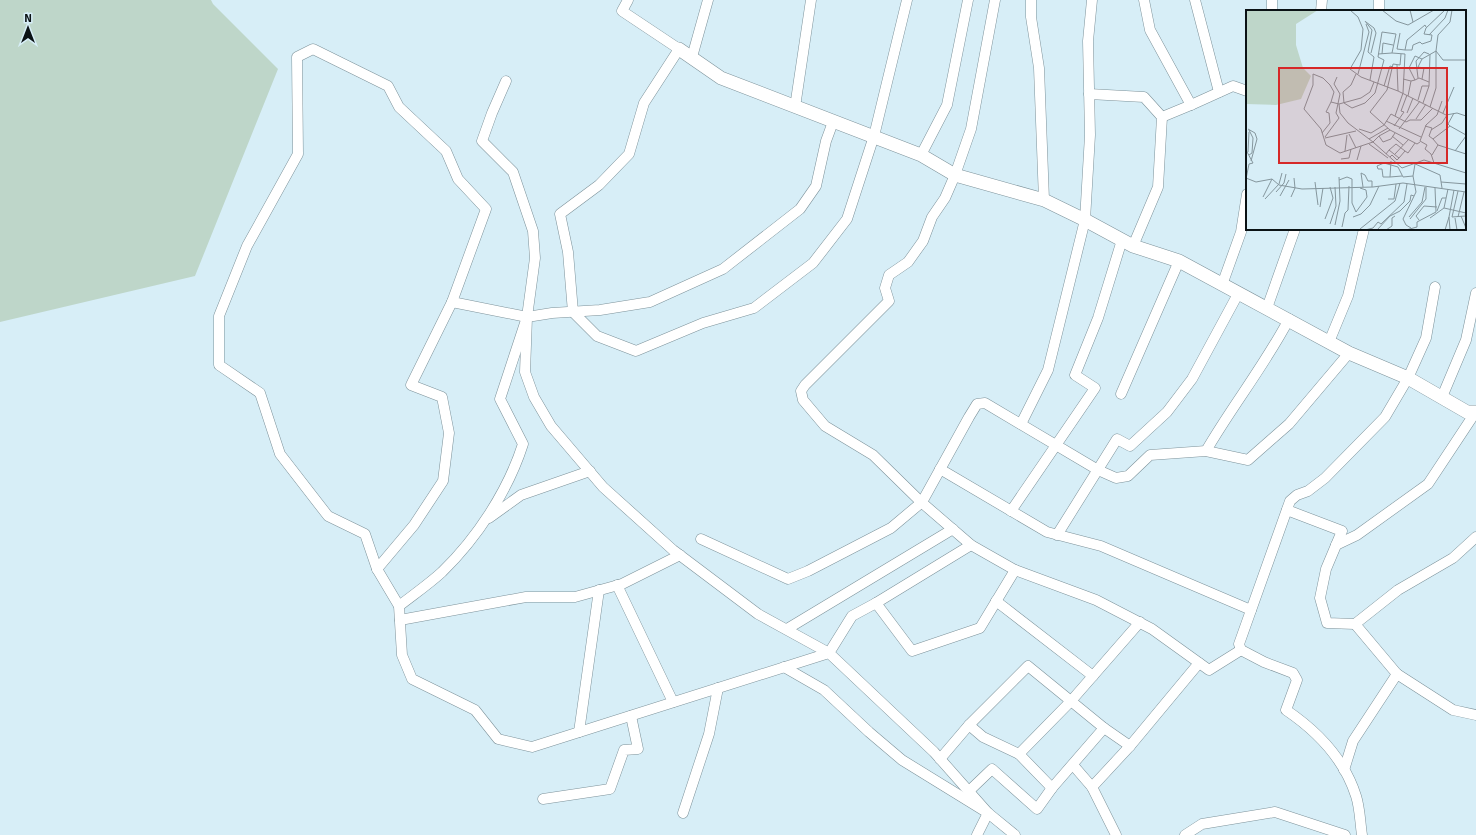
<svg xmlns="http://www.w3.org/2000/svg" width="1476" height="835" font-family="Signika,sans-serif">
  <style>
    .green { fill: #bed6c9 }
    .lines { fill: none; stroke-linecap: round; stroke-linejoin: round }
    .minor-casing { stroke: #7d929a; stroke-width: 11 }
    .tertiary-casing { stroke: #7d929a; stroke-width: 14 }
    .minor { stroke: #fff; stroke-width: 10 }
    .tertiary { stroke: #fff; stroke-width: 13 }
    .inset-road { fill: none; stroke: #85969d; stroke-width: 1 }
    .view { fill: #d62828; fill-opacity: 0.15; stroke: #d62828; stroke-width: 2 }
    .inset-edge { fill: none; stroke: #0b1215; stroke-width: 2 }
  </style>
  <rect width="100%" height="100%" fill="#d7eef7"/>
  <path class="green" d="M0,0H211L213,4L278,69L195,276L0,322Z"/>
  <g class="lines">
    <defs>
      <g id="minor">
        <path d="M628,0L622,11L679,49L644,103L629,154L599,185L560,214L568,252L573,312L597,336L636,351L703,323L754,308L813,263L847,219L874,136L907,0"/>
        <path d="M995,0L971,129L955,175L945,198L932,217L923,241L908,262L889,275L885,288L889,301L805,385L801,391L803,400L825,426L873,455L920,501L971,545L1015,570L1096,600L1152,629L1209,670L1241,650"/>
        <path d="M1031,0V17L1039,68L1044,200"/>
        <path d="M1144,0L1150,30L1191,105L1162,117"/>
        <path d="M1195,0L1219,92"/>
        <path d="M1272,0V11"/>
        <path d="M1379,0V11"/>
        <path d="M1321,11L1322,0"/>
        <path d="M692,57L708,0"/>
        <path d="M1089,94L1144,97L1162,117L1158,187L1133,246"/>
        <path d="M1191,105L1233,86L1247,91"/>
        <path d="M795,107L811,0"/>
        <path d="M921,155L947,105L968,0"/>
        <path d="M1222,285L1241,232L1247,194"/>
        <path d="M1267,308L1295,229"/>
        <path d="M527,317L552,313L600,310L650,302L723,269L800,209L816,186L826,141L833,122"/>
        <path d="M1329,342L1348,296L1364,229"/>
        <path d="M1121,394L1179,261"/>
        <path d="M1442,397L1466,340L1476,293"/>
        <path d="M1021,424L1048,370L1085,220L1090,135L1088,41L1092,0"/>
        <path d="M1206,451C1232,406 1265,365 1289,319"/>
        <path d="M940,469L1047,532L1101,546L1251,610"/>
        <path d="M1287,510L1342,531L1326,569L1320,598L1327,623L1355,624"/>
        <path d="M1011,511L1095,388L1075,375L1098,318L1122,240"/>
        <path d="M489,518L521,495L590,471"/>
        <path d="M1057,535L1117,439L1130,446L1167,412L1192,379L1238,294"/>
        <path d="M701,539L788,579L808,571L891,528L922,502L969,417L977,404L985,403L1098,470L1116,478L1128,476L1150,455L1206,451L1248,460L1289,424L1349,353"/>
        <path d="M1336,545L1357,535L1428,484L1475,413"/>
        <path d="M377,569L414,525L443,481L449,433L442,397L411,385L452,302"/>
        <path d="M1015,570L980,628L912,651L876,603L852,616L829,653L532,747L498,739L475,710L412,679L402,655L399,606L377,569L365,534L328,516L280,454L260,393L219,365V316L247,246L298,154L297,57L313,49L388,86L399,107L446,151L458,179L486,209L452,302L527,317L525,372L534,397L551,426L603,487L673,550L758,614L829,653L934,752L988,813L1015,835"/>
        <path d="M617,585L673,702"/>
        <path d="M996,601L1093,676"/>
        <path d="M876,603L971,545"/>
        <path d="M399,606C413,595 429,584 442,572C477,538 508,491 523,444L500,399L527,317L535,258L533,231L513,172L482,141L492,113L506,81"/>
        <path d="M400,620L526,597H575L622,584L680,555"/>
        <path d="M787,629L953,529"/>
        <path d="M784,667L824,690L869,732L902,760L988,813L977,835"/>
        <path d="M1397,674L1355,624L1398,590L1453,558L1476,537"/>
        <path d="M969,725L1028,666L1104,728"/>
        <path d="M579,732L599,590"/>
        <path d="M1019,754L1071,701L1140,622"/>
        <path d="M940,759L969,725L983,737L1019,754L1052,788L1104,728L1130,746L1199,663"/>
        <path d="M1073,765L1092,787L1130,746"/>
        <path d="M1344,770L1353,741L1397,674L1453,710L1476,715"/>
        <path d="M1092,787L1116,835"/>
        <path d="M969,791L992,769L1037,809L1052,788"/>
        <path d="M543,799L610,789L624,750L638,749L631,716"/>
        <path d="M683,813L709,734L718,688"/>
        <path d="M1185,835L1202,824L1275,812L1345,835"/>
        <path d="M1362,835C1360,822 1360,808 1356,796C1344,758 1317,731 1286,710L1297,680L1293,673L1264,662L1241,650L1239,644L1290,501L1297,495L1308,491L1325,478L1385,417L1408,378L1426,338L1435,287"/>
      </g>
      <path id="tertiary" d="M679,49L721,78L921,155L955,175L1044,200L1085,220L1133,246L1179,261L1349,353L1408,378L1467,412H1476"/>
    </defs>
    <use href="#minor" class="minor-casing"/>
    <use href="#tertiary" class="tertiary-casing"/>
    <use href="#minor" class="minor"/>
    <use href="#tertiary" class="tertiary"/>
  </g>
  <g transform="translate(1246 10)">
    <rect width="220" height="220" fill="#d7eef7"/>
    <path d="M0,0H72L50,14V35L57,58L65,66L55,89L30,95L0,94Z" fill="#bed6c9"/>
    <path class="inset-road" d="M104,0L112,7L117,19L115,40L104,59L115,67L152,81L200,105L211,103L220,106M136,0L150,11L162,15L188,0M164,0L167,12M206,0L204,12L192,25L190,41L197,50H220M119,11L126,20L122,42L128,47L124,70M120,12L128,18L130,23L125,43M180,17L179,15L161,30L159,40H166L167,35L174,32L176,34L185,31L186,25L178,24L180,18L199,0M154,23L151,39L159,40M183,25L199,8L202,0M132,44L146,43M136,44L137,33L147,35M155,44L154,55L147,54L141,80L124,102L144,120L171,134L174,132M176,49L172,57L178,58L176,69M151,55L152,81M110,64L105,75L97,82L98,93L106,98L119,93L129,83L138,50L132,47L136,22L150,24L146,43L159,44M112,64L123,22L120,14M172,68L170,51L178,42L183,44M157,69L165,71L162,86M169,70L173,68L183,72M165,71L169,70L163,58L169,46L176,49L190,41V78L184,97M138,76L144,56L147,57M172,90L176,76H183M177,93L183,76L184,44M93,94L115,88L124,82L128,72M161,103L167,88M197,103L208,77M149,106L157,83L159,44M170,109L180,94M140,111L175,127M148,116L158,102L155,101L161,85M179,116L186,118L183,126L187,129M204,116L220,125M2,119L9,123L11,129L5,151M113,119L125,123L138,115L145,104L160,112L164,110H175L187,98M153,119L174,91M3,120L7,128L6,143L3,145M185,120L196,113L201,105M76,123L84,113L83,103L80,102L85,92M149,123L145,129L137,132L133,126L127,132L94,143L80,135L75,119L58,99L67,75V64L77,68L84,75L88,82L85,92L93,94L94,103L102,113L127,132L156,158L178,150L220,163M103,124L110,138M133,126L144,120M146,126L157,135M79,127L93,108L90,103L94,84L88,74L91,67M79,128L110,121M123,129L142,118M123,134L142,148M192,135L187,129L204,116L202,114L208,103M0,140L7,153L3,154L0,169M143,140L150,134L159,141M99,141L101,125M209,141L220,126M2,142L3,122M140,144L143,140L153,148L159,141L162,143L169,133M149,144L163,129M186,145L192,135L220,144M144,147L146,145L151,150L153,148M95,149L103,148L105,139M111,150L115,136M145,151L144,167L156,166M167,153L194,165L196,178M188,153L185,144L179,139L181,135L174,131L180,115L191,105L196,91M115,163L119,165L122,171H126V177M115,163L117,177M167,166L169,154M144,167H137L136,159H132L131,156L138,153L152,157L157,167L167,166L170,182L157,209L160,215L165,218M0,168L10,172L26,169L33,175L56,179L127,177L157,173L220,182M93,170L101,167L106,169V193L110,202L121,187L120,180L114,178M69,172L72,195M195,172L220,174M30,182L38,173L40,164M34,186L43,170M17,187L26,169M45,187L49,178L48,168M19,189L33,174L36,163M142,189H148L150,174M74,197L77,178M198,198L220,203L219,205M191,201L196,188H200M215,206L220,218M107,207L115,204L124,195L133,176M163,207L176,192L179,177M206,207L212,181M206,207L219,206M212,207L218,182M184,208L198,198L202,179M209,208L211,220M79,209L87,188L84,177M164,209L180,189V177M173,210L170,206L178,196L191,197M84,214L90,196L89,177M89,215L94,191L93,167M96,217L99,203L102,200L103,176M114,219L149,191L154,173M119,220L127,218L132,212L135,214L158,192L161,174M131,220L144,206L154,201L164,191L165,185L168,186M140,220L146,216V208L149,206M160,220L171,217V212L190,202L189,178M199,220L203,207M204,220L203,207L208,180"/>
    <path class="view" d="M33,58H201V153H33Z"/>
    <rect width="220" height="220" class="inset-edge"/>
  </g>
  <g transform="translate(28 28)" stroke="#d7eef7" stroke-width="3" paint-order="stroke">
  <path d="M0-3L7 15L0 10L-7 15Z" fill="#0b1215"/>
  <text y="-6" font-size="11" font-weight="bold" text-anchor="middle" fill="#0b1215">N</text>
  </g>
</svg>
